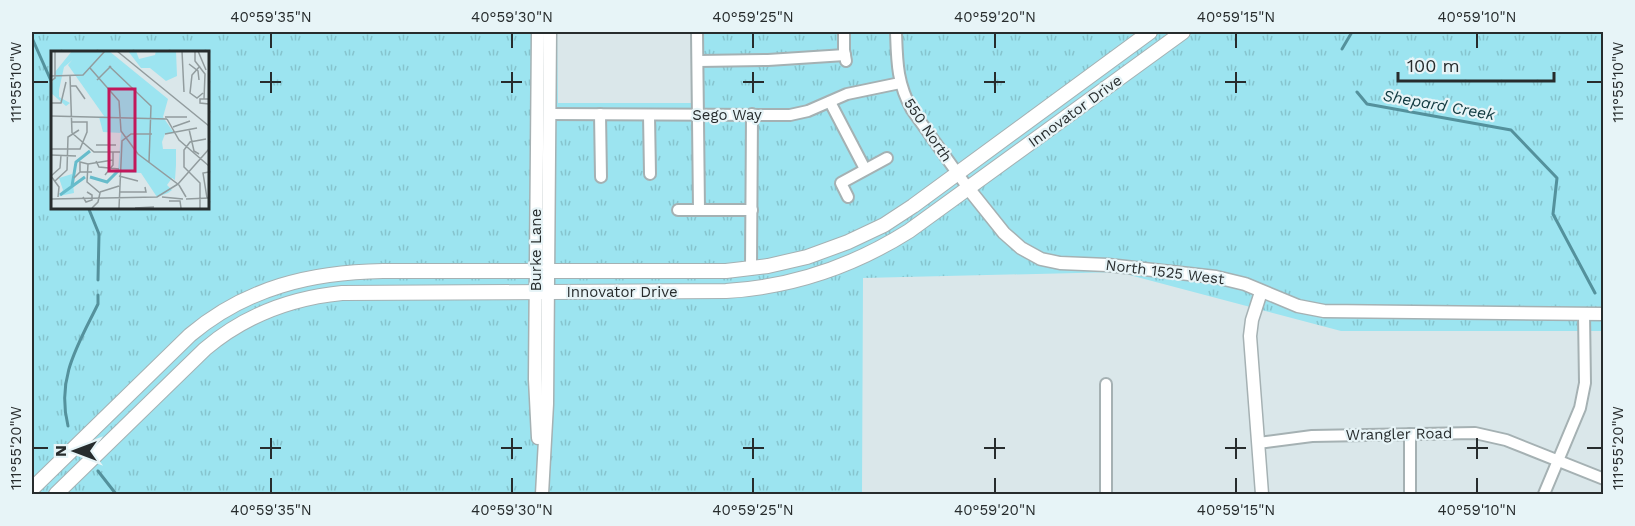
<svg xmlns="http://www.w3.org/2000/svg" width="1635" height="526" font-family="'Work Sans',sans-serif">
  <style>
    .grass { fill: url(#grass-tufts); fill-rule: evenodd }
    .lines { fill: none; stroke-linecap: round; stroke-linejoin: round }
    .stream { stroke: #54919c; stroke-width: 3 }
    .minor-casing { stroke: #a5b1b3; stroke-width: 14 }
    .tertiary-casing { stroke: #a5b1b3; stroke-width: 15 }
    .secondary-casing { stroke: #a5b1b3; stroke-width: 16 }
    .minor { stroke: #fff; stroke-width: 10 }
    .tertiary { stroke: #fff; stroke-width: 12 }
    .secondary { stroke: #fff; stroke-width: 14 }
    .ticks { fill: none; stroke: #272c2d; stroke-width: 2 }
    .labels { text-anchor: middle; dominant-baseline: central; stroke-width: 4.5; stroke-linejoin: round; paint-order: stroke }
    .street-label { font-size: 15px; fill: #272c2d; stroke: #e7f4f7 }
    .water-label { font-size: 16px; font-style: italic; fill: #123b41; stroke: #e7f4f7 }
    .inset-river { fill: none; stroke: #67bccb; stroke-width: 3 }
    .inset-road { fill: none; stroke: #929c9e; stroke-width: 1.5 }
    .view { fill: #c2185b; fill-opacity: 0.15; stroke: #c2185b; stroke-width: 3 }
    .inset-edge { fill: none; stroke: #272c2d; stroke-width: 3 }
    .neatline { fill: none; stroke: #272c2d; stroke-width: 2 }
    .ticks-label { font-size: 15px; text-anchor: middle; fill: #272c2d }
  </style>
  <defs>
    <pattern id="grass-tufts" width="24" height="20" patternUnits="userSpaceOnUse" patternTransform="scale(1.5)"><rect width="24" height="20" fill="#9ce4f0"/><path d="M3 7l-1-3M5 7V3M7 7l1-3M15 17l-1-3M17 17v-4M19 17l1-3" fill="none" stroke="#86c4ce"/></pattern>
  </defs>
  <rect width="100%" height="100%" fill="#dae7ea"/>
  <path class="grass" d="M32,32H557L558,103H694L696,32H1603V331H1341L1118,272L863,278L862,494H32ZM52,52H207V207H52Z"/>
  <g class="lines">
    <g class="stream">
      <path d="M32,38L52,83"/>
      <path d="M1342,49L1352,32"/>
      <path d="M1357,92L1367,104L1511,130L1557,178L1553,214L1595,293"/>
      <path d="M88,207L99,234L98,280"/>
      <path d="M68,426C56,378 78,345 98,304V295"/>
      <path d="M98,471L116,494"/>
    </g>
    <defs>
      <g id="minor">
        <path d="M697,32L699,210"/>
        <path d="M844,32V50L846,61"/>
        <path d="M896,32C897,62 897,83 912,110L968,188"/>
        <path d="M698,61L768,60L845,55"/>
        <path d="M830,102L865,169"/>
        <path d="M549,114L790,115L808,111L847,94L900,83"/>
        <path d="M600,114L601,177"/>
        <path d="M649,115L650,174"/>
        <path d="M848,197L841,183L887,158"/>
        <path d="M678,210H752"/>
        <path d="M751,269L752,114"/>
        <path d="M1410,434V494"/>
        <path d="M1258,443L1312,436L1475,433L1506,440L1604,479"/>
        <path d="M1106,494V384"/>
        <path d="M1544,494L1580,408L1585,383L1584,314"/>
      </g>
      <g id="tertiary">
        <path d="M538,32L535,379L538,438"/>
        <path d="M968,188L1004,233L1021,248L1041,259L1060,263L1108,265L1216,277L1245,284L1298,306L1324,311L1604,314"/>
        <path d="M1261,292L1252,320L1250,336L1262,494"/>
        <path d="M542,494L547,404L550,32"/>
      </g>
      <g id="secondary">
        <path d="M32,489L190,335C246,288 311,272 383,271H726L768,266L807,257L848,242L884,225L913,206L1150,32"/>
        <path d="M56,494L205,349C244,316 291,298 342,293L726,291C792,287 852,267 909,231L1183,32"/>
      </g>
    </defs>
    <use href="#minor" class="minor-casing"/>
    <use href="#tertiary" class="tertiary-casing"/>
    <use href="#secondary" class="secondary-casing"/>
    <use href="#minor" class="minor"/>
    <use href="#tertiary" class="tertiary"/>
    <use href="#secondary" class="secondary"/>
  </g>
  <path class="ticks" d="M271,33V48M512,33V48M753,33V48M995,33V48M1236,33V48M1477,33V48M271,72V93M512,72V93M753,72V93M995,72V93M1236,72V93M33,82H48M260,82H281M501,82H522M743,82H764M984,82H1005M1225,82H1246M1587,82H1602M271,438V459M512,438V459M753,438V459M995,438V459M1236,438V459M1477,438V459M33,448H48M260,448H281M501,448H522M743,448H764M984,448H1005M1225,448H1246M1467,448H1488M1587,448H1602M271,478V493M512,478V493M753,478V493M995,478V493M1236,478V493M1477,478V493"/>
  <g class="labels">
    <g class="street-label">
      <text transform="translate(1075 111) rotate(-36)">Innovator Drive</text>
      <text x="727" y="115">Sego Way</text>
      <text transform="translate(928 130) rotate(56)">550 North</text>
      <text transform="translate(536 250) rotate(-90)">Burke Lane</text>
      <text transform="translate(1165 272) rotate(7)">North 1525 West</text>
      <text x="622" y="292">Innovator Drive</text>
      <text transform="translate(1399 434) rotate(-1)">Wrangler Road</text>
    </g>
    <g class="water-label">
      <text transform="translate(1439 105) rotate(10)">Shepard Creek</text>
    </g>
  </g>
  <g transform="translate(51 51)">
    <rect width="158" height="158" fill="#dae7ea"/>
    <path d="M29,0H58L117,48L112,66L123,82L114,83L111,91L112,98H125V114L124,129L121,127L116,134L121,139L117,142L106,146L90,122L67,121L70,82L52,81L48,66L53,65L17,14ZM77,0H85L88,8L104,4L105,0H125L126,25L115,30L99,17H90Z" fill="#9ce4f0"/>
    <path d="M21,0H29V3L13,16L8,39V46L19,52L15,55L0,42V37L4,21ZM21,123L23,142L8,145L12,139L8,127Z" fill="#9ce4f0"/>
    <path class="inset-river" d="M39,126L56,131L67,120M21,135L25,111L39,100M9,144L34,126"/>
    <path class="inset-road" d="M66,0L158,75M131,0L133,41M144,0V10L154,23L153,48M147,0L155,19M138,13L147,20L148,29M58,15L100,55L98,111M149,15L141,24L139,42L146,47L152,42M39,17L68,50L70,80L87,103L128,134L135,146M0,25L32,24L54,0M19,25L21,82M46,29L60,15M0,30L4,27V0M19,35H25L34,48M158,48H149V52L158,53M0,52H10L15,31M0,65L116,68M114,66H136M116,68L128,89L158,115M122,76L139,70M138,78L143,100L148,103M21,82L43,101H69M114,83L146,77M45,94H65M0,98H29L36,81V71H21M0,104L25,105M45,110L48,116L68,118M37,113L36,131L49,142L47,151L41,157M37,113L62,109M29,121V111L37,113M54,124L62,114V101M0,125L9,117L10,104M0,125L8,136L7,146M68,125L87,130M23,127L29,121H41M4,130L16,119L17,86L28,79M127,133L158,98M49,141L68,135M68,141H95L94,136M32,146L35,151L41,149V144L36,141M111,146L132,148M156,147L152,122L158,121M0,148L106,146L127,133M135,148L158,147M118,150H129L130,157M68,157L71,90L80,83H101M84,157L103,156M149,157V132L133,116V99L139,91L155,88"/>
    <path class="view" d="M58,38H84V120H58Z"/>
    <rect width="158" height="158" class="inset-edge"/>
  </g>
  <rect width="1635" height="526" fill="none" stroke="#e7f4f7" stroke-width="66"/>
  <g transform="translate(75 451) rotate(270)" stroke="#e7f4f7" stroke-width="4.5" paint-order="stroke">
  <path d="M0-4.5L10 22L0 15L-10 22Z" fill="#272c2d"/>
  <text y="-9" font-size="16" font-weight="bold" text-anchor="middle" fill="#272c2d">N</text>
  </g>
  <path d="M1398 72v9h156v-9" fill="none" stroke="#272c2d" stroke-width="3"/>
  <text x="1407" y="72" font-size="18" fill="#272c2d" stroke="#e7f4f7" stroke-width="4.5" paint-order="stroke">100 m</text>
  <rect x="33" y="33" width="1569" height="460" class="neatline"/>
  <g class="ticks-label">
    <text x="271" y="22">40°59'35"N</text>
    <text x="512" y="22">40°59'30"N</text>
    <text x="753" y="22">40°59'25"N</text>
    <text x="995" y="22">40°59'20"N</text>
    <text x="1236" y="22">40°59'15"N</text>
    <text x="1477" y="22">40°59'10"N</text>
    <text transform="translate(1618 82) rotate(-90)" y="5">111°55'10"W</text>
    <text transform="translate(16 82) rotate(-90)" y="5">111°55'10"W</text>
    <text transform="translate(1618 448) rotate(-90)" y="5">111°55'20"W</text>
    <text transform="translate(16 448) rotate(-90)" y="5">111°55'20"W</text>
    <text x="271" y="515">40°59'35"N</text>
    <text x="512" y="515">40°59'30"N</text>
    <text x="753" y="515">40°59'25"N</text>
    <text x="995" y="515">40°59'20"N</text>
    <text x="1236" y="515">40°59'15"N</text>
    <text x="1477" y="515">40°59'10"N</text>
  </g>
</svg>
